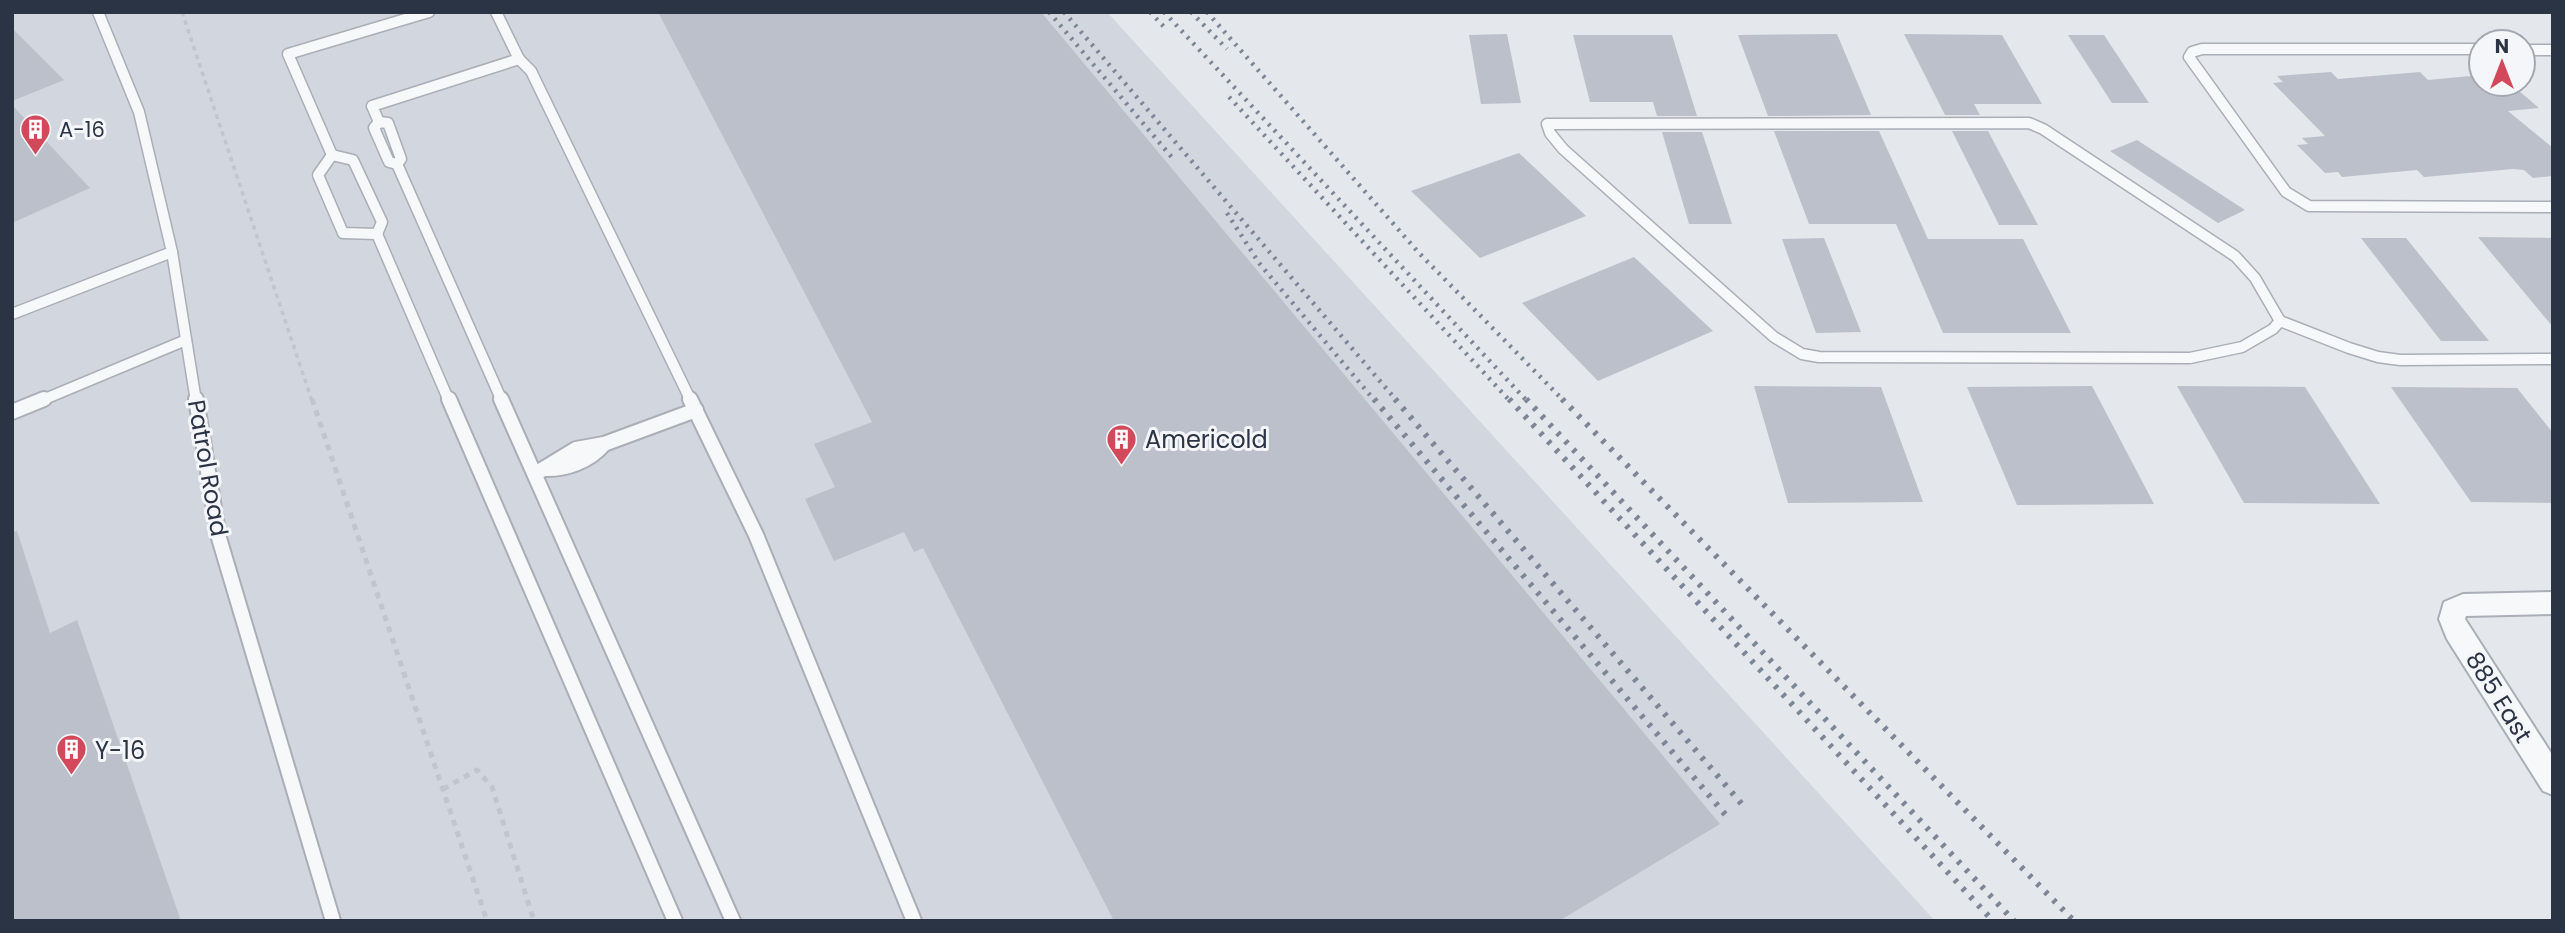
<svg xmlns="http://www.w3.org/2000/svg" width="2565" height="933" font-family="Poppins,sans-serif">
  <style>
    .built { fill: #d2d6de }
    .building { fill: #bbc0ca }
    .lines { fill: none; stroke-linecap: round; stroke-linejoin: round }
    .service-far1-casing { stroke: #a9aeb7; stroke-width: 13 }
    .service-casing { stroke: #a9aeb7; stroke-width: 18 }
    .minor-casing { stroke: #a9aeb7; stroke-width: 4 }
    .path-far1 { stroke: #c2c5cb; stroke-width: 3.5; stroke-dasharray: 4.5 4.5; stroke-linecap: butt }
    .path { stroke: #c2c5cb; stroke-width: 5; stroke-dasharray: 6 6; stroke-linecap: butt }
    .service-far1 { stroke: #f7f8fa; stroke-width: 10 }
    .service { stroke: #f7f8fa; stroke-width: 14 }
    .minor { fill: #f7f8fa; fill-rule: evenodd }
    .rail-far1 { stroke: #7d8696; stroke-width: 4.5; stroke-dasharray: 2.5 6; stroke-linecap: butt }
    .rail { stroke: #7d8696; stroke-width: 6; stroke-dasharray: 3.5 8; stroke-linecap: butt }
    .labels { text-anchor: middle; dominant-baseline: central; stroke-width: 6; stroke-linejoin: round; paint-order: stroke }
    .far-poi-label { font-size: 21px; fill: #2b3445; stroke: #f4f6f9; text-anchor: start }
    .poi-label { font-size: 24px; fill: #2b3445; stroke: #f4f6f9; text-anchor: start }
    .street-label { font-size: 24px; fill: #2b3445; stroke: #f4f6f9 }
  </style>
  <rect width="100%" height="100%" fill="#e4e7ec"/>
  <path class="built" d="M12,12H1107L1935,921H12Z"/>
  <g class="building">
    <path d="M658,12H1041L1720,824L1559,921H1114L923,548L914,552L904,532L834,561L805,499L835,487L814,444L872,422Z"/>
    <path d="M12,28L64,80L12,101Z"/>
    <path d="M1507,34L1521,103L1481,104L1469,35Z"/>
    <path d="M1837,34L1871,115L1768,116L1738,35Z"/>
    <path d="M1904,34L2002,35L2042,104H1974L1980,115H1945Z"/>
    <path d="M1573,35H1672L1697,116H1657L1653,102H1590Z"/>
    <path d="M2068,35H2104L2149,103H2112Z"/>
    <path d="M2331,72L2338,79L2420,72L2428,80L2481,75V84H2511L2539,108L2508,111L2553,148V176L2533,178L2524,170L2513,169L2424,177L2417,170L2342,177L2338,172L2325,173L2297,145L2308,144L2302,138L2325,136L2273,83L2283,82L2277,76Z"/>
    <path d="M12,105L90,188L12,223Z"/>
    <path d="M1774,131H1879L1928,239H2023L2071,333H1943L1896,224H1809Z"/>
    <path d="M1952,131H1988L2038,225H1999Z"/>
    <path d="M1662,132H1702L1732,224H1689Z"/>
    <path d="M2137,140L2245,210L2218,223L2110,151Z"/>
    <path d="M1519,153L1586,216L1480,258L1411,191Z"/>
    <path d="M2478,237L2553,238V327Z"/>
    <path d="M1824,238L1861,332L1816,333L1782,239Z"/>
    <path d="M2361,238H2406L2489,341H2441Z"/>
    <path d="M1634,257L1713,331L1598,381L1522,303Z"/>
    <path d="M1754,386L1881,387L1923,502L1788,503Z"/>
    <path d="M2092,386L2154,504L2017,505L1967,387Z"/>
    <path d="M2177,386L2305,387L2380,504L2244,503Z"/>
    <path d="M2391,387L2517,388L2553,433V503L2471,502Z"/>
    <path d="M17,531L50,633L77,620L181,921H12V532Z"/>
  </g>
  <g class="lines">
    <defs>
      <g id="service-far1">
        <path d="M98,12L139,112L172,252L196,401"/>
        <path d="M496,12L519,59L531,71L691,401"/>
        <path d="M2481,49H2202L2192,52L2189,57L2286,192L2309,206L2553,207"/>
        <path d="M2523,50H2553"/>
        <path d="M379,122L372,106L519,59"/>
        <path d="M379,122L388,123L401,159L397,164L389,162L374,128Z"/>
        <path d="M2029,123L2043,129L2235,256L2255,278L2280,321L2273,329L2242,347L2190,358L1819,357L1802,354L1774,337L1563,149L1550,133L1547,124Z"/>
        <path d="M332,155L288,54L429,12"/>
        <path d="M332,155L353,160L382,222L377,234L343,233L318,175Z"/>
        <path d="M397,164L502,401"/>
        <path d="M377,234L449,401"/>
        <path d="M12,314L172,252"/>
        <path d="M2280,321L2349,348L2378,357L2400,360L2553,359"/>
        <path d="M40,401L186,340"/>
      </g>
      <g id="service">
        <path d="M196,399L219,538L333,921"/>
        <path d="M449,399L675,921"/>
        <path d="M501,399L733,921"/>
        <path d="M690,399L756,535L914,921"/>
        <path d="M12,412L44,399"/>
        <path d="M544,469C566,470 590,461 604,444"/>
        <path d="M535,474L576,449L604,444L696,410"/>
      </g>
      <path id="minor" d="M2553,592V614L2466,616L2465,619L2553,756V795L2543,791L2447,639L2439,619L2444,602L2463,594Z"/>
    </defs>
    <use href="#service-far1" class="service-far1-casing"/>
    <use href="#service" class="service-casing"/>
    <use href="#minor" class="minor-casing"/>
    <path class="path-far1" d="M182,12L312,401"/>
    <g class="path">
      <path d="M312,399L487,921"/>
      <path d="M443,789L477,770L492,787L534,921"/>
    </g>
    <use href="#service-far1" class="service-far1"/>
    <use href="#service" class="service"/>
    <use href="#minor" class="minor"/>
    <g class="rail-far1">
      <path d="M1049,12L1175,161"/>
      <path d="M1064,12L1397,401"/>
      <path d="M1150,12L1167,30"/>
      <path d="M1164,12L1527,401"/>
      <path d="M1191,12L1227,49"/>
      <path d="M1207,12L1419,253L1564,401"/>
      <path d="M1229,97L1510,401"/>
      <path d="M1227,213L1259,263L1375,401"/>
    </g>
    <g class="rail">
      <path d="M1374,399L1729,819"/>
      <path d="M1395,399L1746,809"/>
      <path d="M1509,399L1993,921"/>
      <path d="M1526,399L2014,921"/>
      <path d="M1562,399L2074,921"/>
    </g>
  </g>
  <defs>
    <symbol id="building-pin" viewBox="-11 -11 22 30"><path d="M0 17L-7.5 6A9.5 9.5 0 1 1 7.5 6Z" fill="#d1495b" stroke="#f4f6f9"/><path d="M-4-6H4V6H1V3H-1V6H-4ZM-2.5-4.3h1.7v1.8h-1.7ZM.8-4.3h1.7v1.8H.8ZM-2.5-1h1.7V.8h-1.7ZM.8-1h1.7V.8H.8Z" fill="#fff"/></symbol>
  </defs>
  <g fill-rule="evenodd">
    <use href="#building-pin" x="18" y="112" width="35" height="47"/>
    <use href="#building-pin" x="1104" y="422" width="35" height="47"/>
    <use href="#building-pin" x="54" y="732" width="35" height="47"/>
  </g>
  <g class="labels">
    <g class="far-poi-label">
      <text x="59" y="129">A-16</text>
    </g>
    <g class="poi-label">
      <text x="1145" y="439">Americold</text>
      <text x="95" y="750">Y-16</text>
    </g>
    <g class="street-label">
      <text transform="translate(208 468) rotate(80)">Patrol Road</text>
      <text transform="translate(2499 697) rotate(58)">885 East</text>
    </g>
  </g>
  <rect width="2565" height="933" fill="none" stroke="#2b3445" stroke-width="28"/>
  <g transform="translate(2502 63)"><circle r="33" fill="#f4f6f9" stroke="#a4a8b1" stroke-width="2"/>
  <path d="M0-5L12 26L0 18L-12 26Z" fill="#d1495b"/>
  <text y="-10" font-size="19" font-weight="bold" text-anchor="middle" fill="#2b3445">N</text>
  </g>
</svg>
